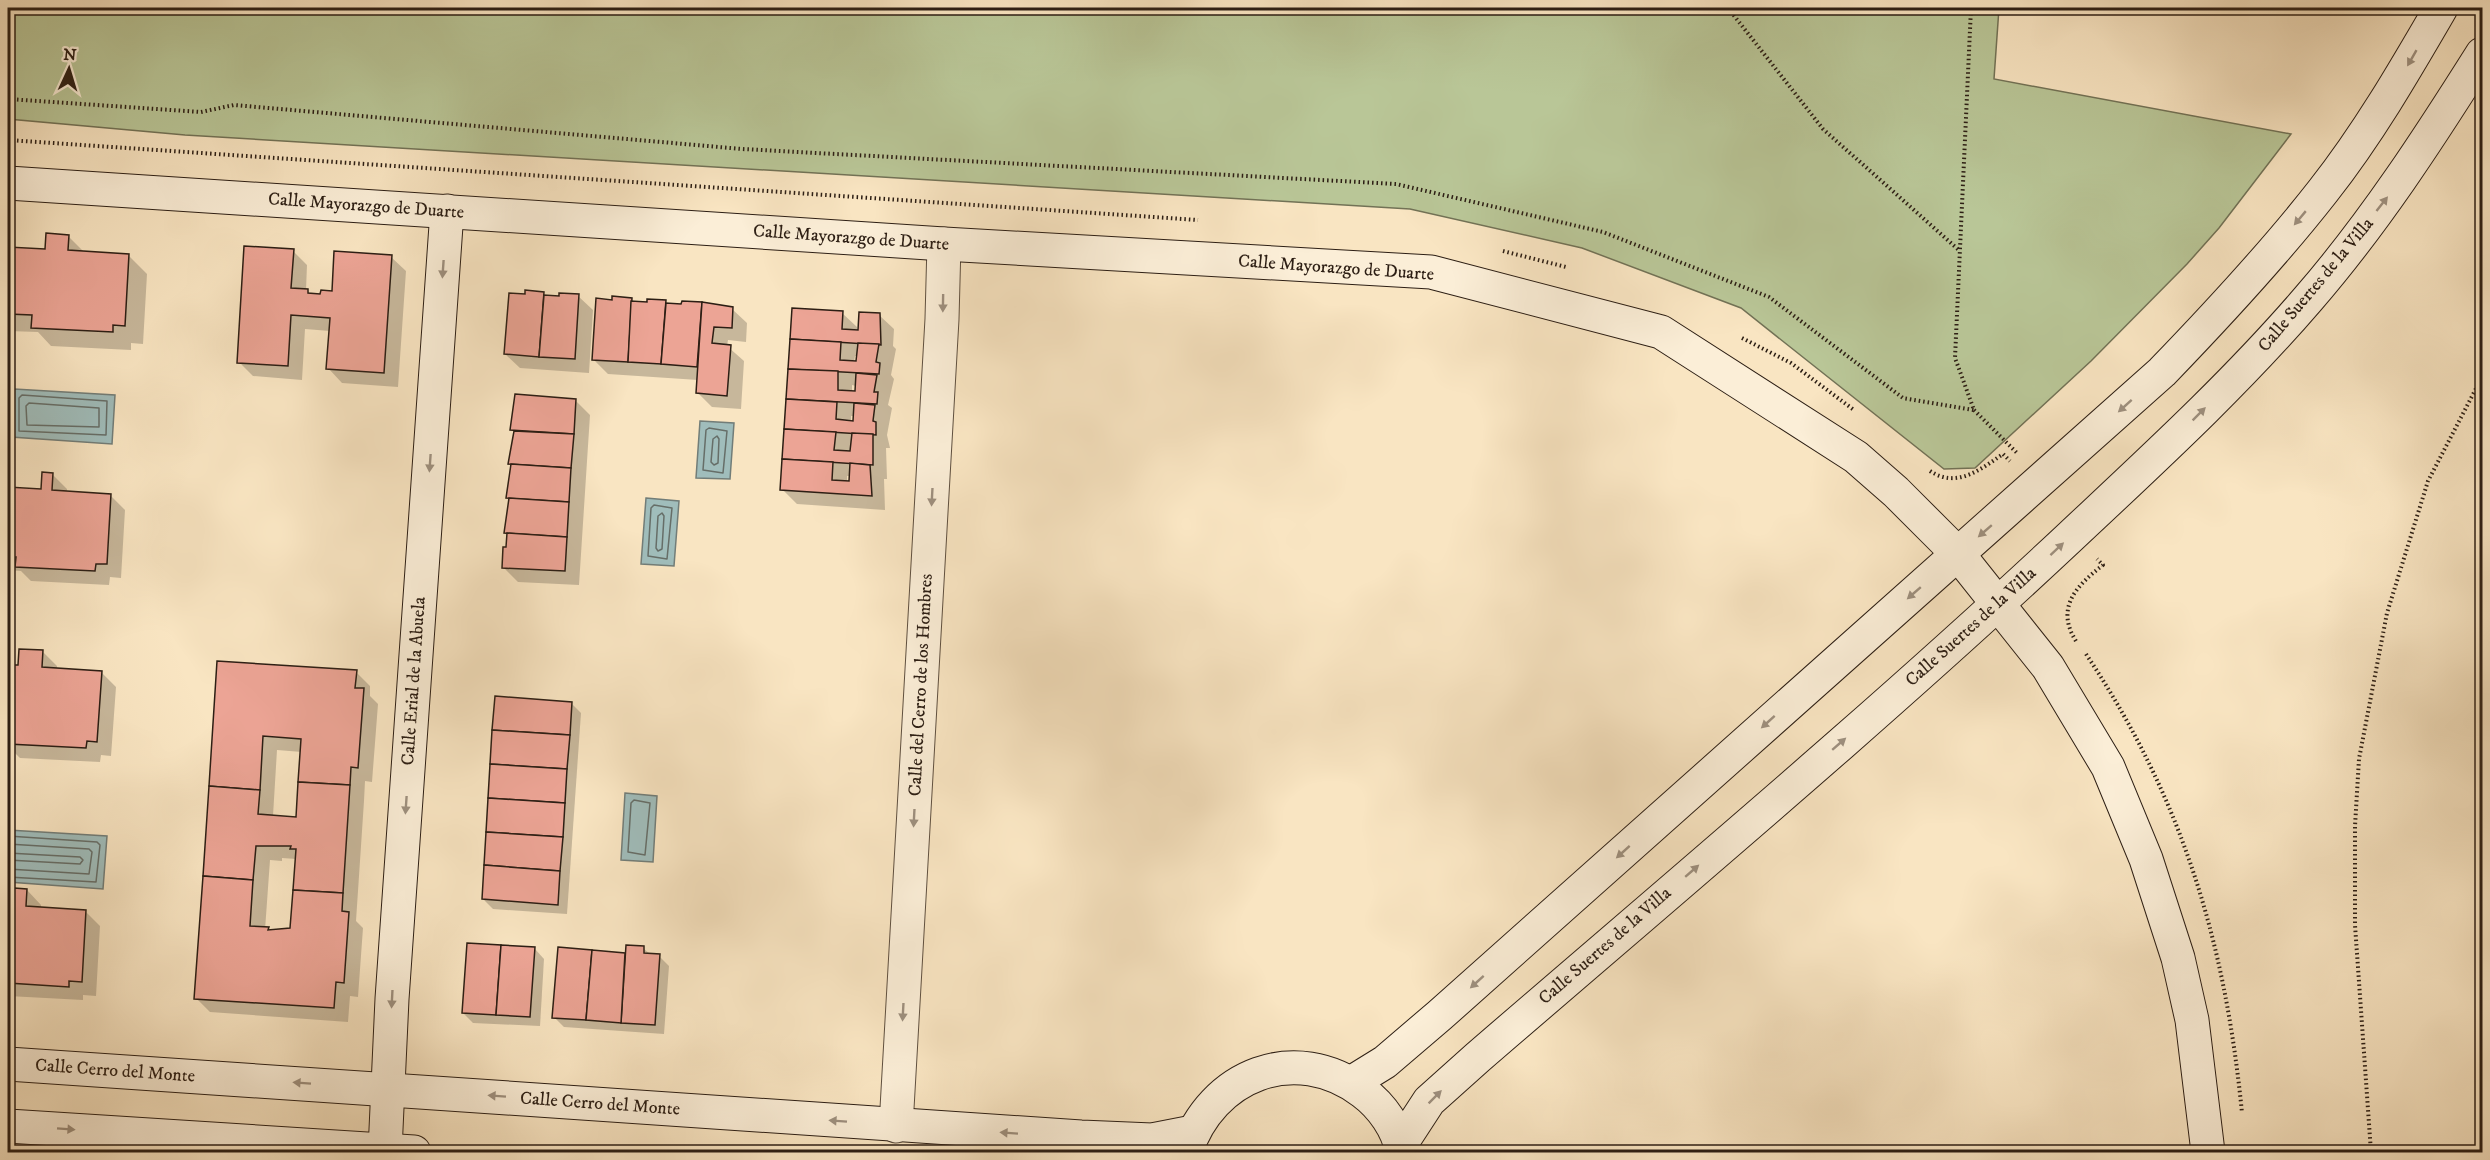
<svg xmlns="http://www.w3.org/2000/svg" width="2490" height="1160" font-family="'IM FELL DW Pica',serif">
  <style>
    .green { fill: #b9c697; stroke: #727256; stroke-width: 1.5 }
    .water { fill: #a0bdbb; stroke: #727d78; stroke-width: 1.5 }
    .shadow { fill: #0003; fill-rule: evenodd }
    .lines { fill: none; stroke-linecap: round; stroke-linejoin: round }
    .shore { stroke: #666e68; stroke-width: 1.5 }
    .building { fill: #eca495; stroke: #2c1e14; stroke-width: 1.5 }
    .street-casing { stroke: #5f5040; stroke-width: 35 }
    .secondary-casing { stroke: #2c1e14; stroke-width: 35 }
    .path { stroke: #2c1e14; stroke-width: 4; stroke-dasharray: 1.5 3; stroke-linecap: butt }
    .street { stroke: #fbeed7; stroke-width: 33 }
    .secondary { stroke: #fbeed7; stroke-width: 33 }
    .oneway { fill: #9e907f }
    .labels { text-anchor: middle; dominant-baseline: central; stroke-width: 5; stroke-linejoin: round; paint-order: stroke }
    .street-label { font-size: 18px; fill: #2c1e14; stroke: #fbeed7 }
  </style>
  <rect width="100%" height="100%" fill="#f9e5c2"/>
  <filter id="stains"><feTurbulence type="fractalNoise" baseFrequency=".00333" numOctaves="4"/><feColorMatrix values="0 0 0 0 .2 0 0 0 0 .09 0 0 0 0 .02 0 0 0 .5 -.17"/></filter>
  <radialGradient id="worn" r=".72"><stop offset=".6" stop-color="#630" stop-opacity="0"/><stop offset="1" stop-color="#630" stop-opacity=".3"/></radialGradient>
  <path class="green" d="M8,8H1999L1994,79L2291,134L2219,228L2187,264L2091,361L1975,468L1944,469L1741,308L1582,248L1410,209L185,135L8,119Z"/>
  <g class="water">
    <path d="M14,389L115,395L112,444L11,437Z"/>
    <path d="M700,421L734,423L730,479L696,478Z"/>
    <path d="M646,498L679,501L674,566L641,564Z"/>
    <path d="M625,793L657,796L653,862L621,860Z"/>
    <path d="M8,830L107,836L103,889L8,882Z"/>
  </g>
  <g class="shadow">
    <path d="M68,236L85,253L128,255L147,274L143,344L131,343V350L51,346L38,332L8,331V248L46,251Z"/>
    <path d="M293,251L307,265L306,290L312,294L333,293L391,257L406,271L398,387L342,383L328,368L330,331L305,329L302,380L253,376L239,362Z"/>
    <path d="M527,292L560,298L578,296L593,310L589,373L520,368L505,354Z"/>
    <path d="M631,299L634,303L649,304V301L683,305V302L732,309L747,323L746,342L728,340L727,346L744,361L741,409L712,407L697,392L698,380L608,374L593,359L613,301Z"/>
    <path d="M793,310L842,313L857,327V331L879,315L894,329L893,346L896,349L891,375L894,379L888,405L892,408L887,435L890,448H886L887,479H884L885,510L797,504L782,489ZM855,356H858V362H854ZM852,385L856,386V392H852ZM851,416H854V423L851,422ZM847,476H851L850,483H847Z"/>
    <path d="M575,400L590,415L579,585L518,582L503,567L507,549L508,535L505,532L513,466L510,463L511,447H514L515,433L512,430Z"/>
    <path d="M53,475L67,489V493L111,496L125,510L121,578L110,577L109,585L31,581L21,571L8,570V489L43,491Z"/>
    <path d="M43,652L57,666V670L101,672L116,687L111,756L101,755L100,762L20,758L8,746V666L20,667Z"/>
    <path d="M218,663L356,672L370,686V696L378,704L372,782L365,781L364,801L356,921L363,928L358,997L350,996L348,1022L210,1012L196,998ZM277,750L302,752L297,818L273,816ZM282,858L296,859L291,929H280V933L265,930L270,860L282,861Z"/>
    <path d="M571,703L581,713L567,914L493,909L483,899Z"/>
    <path d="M27,890L41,905V909L85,911L100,926L96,996L83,995V1000L8,996V906H14Z"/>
    <path d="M643,948L651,955L659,956L669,966L664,1034L564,1027L554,1017L559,949L626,954Z"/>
    <path d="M535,949L544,959L540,1026L473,1023L463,1013Z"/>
  </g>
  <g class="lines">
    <g class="shore">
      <path d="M22,395L107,401L106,435L19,431V398Z"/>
      <path d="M29,403L99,408V427L27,425L26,406Z"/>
      <path d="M709,428L727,431L723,473L703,470L706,430Z"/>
      <path d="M717,436L719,439L718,463L714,465L711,462L713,439Z"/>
      <path d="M654,505L672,508L667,559L648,556L651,508Z"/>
      <path d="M662,513L664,516L662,549L658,551L656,548L658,516Z"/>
      <path d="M634,800L650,803L645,855L628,852L631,803Z"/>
      <path d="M8,836L97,842L100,845L96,882L8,877"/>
      <path d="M8,844L89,849L92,852L89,874L8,869"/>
      <path d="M8,853L80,857L83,860L80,864L8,860"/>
    </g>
  </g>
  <g class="building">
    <path d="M46,233L69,235L68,250L129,254L125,326L113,325V332L31,328L32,315L8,314V247L45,249Z"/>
    <path d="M244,246L294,249L291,288L308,289V293L320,294L321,290L332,291L334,251L392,255L384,373L326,369L330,318L291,315L288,366L237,363Z"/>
    <path d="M525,290L544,292L539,357L504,354L509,293L525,294Z"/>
    <path d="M559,293L579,294L575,359L539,357L544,295L559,296Z"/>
    <path d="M612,296L632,298L628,362L592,360L596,298L612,300Z"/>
    <path d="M647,299L666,300L661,364L628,362L631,301L647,302Z"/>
    <path d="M682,301L702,302L697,367L661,364L666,303L681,304Z"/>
    <path d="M702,302L733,307L732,328L714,327L712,343L731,345L727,396L696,393Z"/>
    <path d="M792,308L843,311L842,329L858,330L859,312L880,313L881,345L790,339Z"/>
    <path d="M790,339L841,342L840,360L856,361L858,343L879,344L876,362L880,363L879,374L788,369Z"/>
    <path d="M788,369L838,371V390L855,391L856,373L877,375L874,392H878L877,404L786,399Z"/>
    <path d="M515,394L576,399L574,434L510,430Z"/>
    <path d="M786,399L837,402L836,419L853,421L854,403L875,405L873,421L876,422V435L784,429Z"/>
    <path d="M784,429L836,432L834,450L850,451L852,433L873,434V465L782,459Z"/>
    <path d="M514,431L574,434L571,468L508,464Z"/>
    <path d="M782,459L833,462L832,480L849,481L850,463L870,465L872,496L780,490Z"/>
    <path d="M511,464L571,468L569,502L506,498Z"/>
    <path d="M42,472L53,473L52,490L111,494L107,564H96L95,571L15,567L16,557H8V487L41,489Z"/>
    <path d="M509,498L569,502L567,537L504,533Z"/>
    <path d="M507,533L567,537L565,571L502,568L503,547H506Z"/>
    <path d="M19,649L43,650L42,667L102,671L97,742L87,741L86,748L8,744V665H18Z"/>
    <path d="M217,661L357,670L355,688H364L358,768L351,767L350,785L298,782L301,739L263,736L260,790L209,786Z"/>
    <path d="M495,696L572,702L570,735L492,730Z"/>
    <path d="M492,730L570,735L567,769L490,764Z"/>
    <path d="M490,764L567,769L565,803L488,798Z"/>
    <path d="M298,782L350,785L343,893L293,890L296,849H290L291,846H256L253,880L203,876L209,786L260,790L258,814L296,817Z"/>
    <path d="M488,798L565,803L563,837L486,832Z"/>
    <path d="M486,832L563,837L560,871L484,865Z"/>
    <path d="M484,865L560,871L558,905L482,899Z"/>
    <path d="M203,876L253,880L250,926L269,927L268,930L290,928L293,890L343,893L342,911L349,912L344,983L336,982L334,1008L194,999Z"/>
    <path d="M14,888L27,889L26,906L86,910L82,982L69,981V987L8,983V904L13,905Z"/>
    <path d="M467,943L501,945L496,1015L462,1013Z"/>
    <path d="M501,945L535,947L530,1017L496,1015Z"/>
    <path d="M626,945L644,946V953L660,954L655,1025L621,1023Z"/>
    <path d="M558,947L592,950L586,1020L552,1018Z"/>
    <path d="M592,950L625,953L621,1023L586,1020Z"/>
  </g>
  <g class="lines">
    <defs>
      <path id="street" d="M896,1126L942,319L944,244"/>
      <g id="secondary">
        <path d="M8,183L944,244L1431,272L1661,332L1856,457L1896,492L1958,554L2048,667L2108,767L2146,859L2178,958L2192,1020L2208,1152"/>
        <path d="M8,1064L1081,1137L1152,1140L1193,1132"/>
        <path d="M1351,1083L1385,1062L1440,1015L2162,372C2218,314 2273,255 2323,191C2368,134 2405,70 2441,8"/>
        <path d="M8,1126L414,1152"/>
        <path d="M1401,1144L1429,1101L1477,1058C1676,886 1878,717 2070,537C2152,460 2235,384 2308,299C2374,223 2429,138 2482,54"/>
        <path d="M385,1151L392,999L447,211"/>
        <path d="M1186,1152C1211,1075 1295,1041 1363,1092C1382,1106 1398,1129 1402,1152"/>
      </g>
    </defs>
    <use href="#street" class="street-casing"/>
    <use href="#secondary" class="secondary-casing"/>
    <g class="path">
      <path d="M1728,8L1823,129L1960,251"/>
      <path d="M8,99L201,112L234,105L742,149L1396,184L1603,232L1769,297L1903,398L1974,410L1955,358L1971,8"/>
      <path d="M8,140L1198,220"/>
      <path d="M1503,251L1566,267"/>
      <path d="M1742,338L1791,363L1854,410"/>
      <path d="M1974,410L2018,454"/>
      <path d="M1930,471C1957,489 1981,469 2003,454L2010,461"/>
      <path d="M2076,641C2055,608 2076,586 2103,565L2097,559"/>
      <path d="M2086,654C2182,798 2225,941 2242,1113"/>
      <path d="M2371,1152L2355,925V826L2359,759L2387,613L2428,481L2482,377"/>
    </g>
    <use href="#street" class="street"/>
    <use href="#secondary" class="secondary"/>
  </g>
  <defs><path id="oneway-solid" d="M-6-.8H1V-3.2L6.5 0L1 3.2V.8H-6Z" transform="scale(1.5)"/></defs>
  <g class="oneway">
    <use href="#oneway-solid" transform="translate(2412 58) rotate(120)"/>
    <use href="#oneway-solid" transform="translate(2382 204) rotate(-52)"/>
    <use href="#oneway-solid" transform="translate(2300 218) rotate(130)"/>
    <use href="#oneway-solid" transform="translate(443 269) rotate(94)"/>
    <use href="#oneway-solid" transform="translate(943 303) rotate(91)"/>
    <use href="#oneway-solid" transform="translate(2125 406) rotate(138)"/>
    <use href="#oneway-solid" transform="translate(2199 414) rotate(-45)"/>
    <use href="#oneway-solid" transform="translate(430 463) rotate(94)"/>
    <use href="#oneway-solid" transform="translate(932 497) rotate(93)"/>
    <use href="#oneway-solid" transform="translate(1985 531) rotate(139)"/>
    <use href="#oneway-solid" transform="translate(2057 549) rotate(-43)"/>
    <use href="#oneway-solid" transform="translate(1914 593) rotate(139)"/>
    <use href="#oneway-solid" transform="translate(1768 722) rotate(138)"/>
    <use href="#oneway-solid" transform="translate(1839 744) rotate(-41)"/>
    <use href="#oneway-solid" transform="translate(406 805) rotate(94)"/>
    <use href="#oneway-solid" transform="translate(914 818) rotate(93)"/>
    <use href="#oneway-solid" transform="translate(1623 852) rotate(138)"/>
    <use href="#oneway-solid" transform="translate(1692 871) rotate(-41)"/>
    <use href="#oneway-solid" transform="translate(1477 982) rotate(138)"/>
    <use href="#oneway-solid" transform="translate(392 999) rotate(93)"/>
    <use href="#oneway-solid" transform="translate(903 1012) rotate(93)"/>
    <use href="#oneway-solid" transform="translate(302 1083) rotate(-176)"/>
    <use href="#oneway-solid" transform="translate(497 1096) rotate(-176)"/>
    <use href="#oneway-solid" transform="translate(1435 1097) rotate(-45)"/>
    <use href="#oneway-solid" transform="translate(838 1121) rotate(-176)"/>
    <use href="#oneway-solid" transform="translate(66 1129) rotate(4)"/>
    <use href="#oneway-solid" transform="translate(1009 1133) rotate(-176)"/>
  </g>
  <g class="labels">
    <g class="street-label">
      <text transform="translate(366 206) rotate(4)">Calle Mayorazgo de Duarte</text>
      <text transform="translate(851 238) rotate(4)">Calle Mayorazgo de Duarte</text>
      <text transform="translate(1336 268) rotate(4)">Calle Mayorazgo de Duarte</text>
      <text transform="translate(2316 285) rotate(-50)">Calle Suertes de la Villa</text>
      <text transform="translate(1971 627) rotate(-42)">Calle Suertes de la Villa</text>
      <text transform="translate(414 681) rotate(-86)">Calle Erial de la Abuela</text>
      <text transform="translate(921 685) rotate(-87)">Calle del Cerro de los Hombres</text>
      <text transform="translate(1605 946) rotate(-41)">Calle Suertes de la Villa</text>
      <text transform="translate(115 1071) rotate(4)">Calle Cerro del Monte</text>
      <text transform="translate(600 1104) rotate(4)">Calle Cerro del Monte</text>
    </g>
  </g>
  <rect width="2490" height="1160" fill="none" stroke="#f9e5c2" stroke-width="30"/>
  <rect x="9" y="9" width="2472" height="1142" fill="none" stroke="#2c1e14" stroke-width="3"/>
  <rect x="15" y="15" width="2460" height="1130" fill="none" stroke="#2c1e14" stroke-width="1.5"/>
  <g transform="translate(69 69) rotate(4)" stroke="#fbeed7" stroke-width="4.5" paint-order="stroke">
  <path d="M0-4.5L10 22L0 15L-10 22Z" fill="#2c1e14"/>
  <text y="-9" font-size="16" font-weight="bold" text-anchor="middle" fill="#2c1e14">N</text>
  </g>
  <rect width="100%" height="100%" filter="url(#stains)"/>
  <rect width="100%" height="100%" fill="url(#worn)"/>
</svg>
